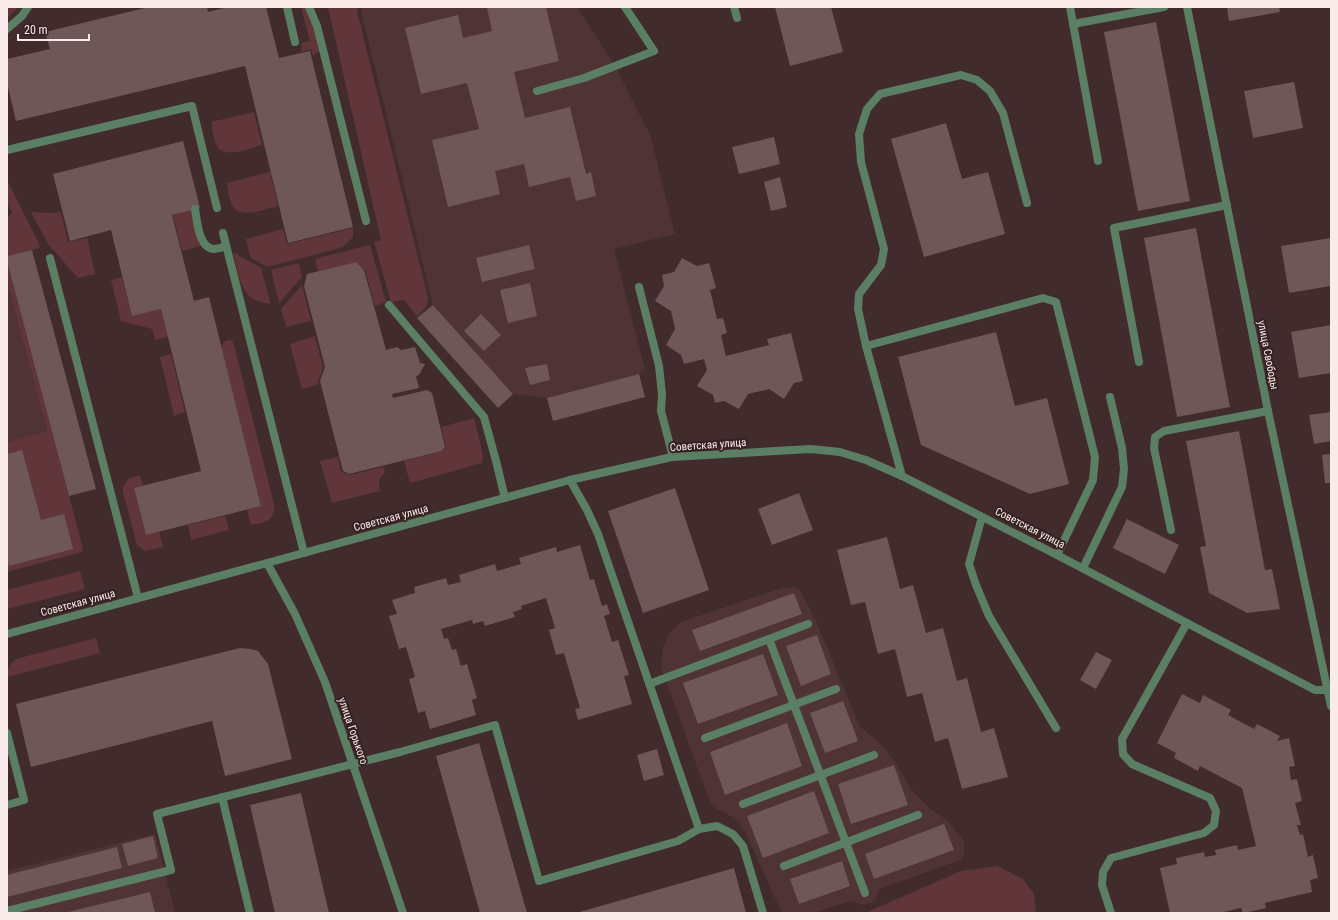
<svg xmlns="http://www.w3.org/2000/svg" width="1338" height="920" font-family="'Roboto Condensed',sans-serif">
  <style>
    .built { fill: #4f3335 }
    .green { fill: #60363a }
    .building { fill: #6f5658 }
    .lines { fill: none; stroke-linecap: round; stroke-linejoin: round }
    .service { stroke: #5a7f64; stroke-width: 8 }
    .minor { stroke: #5a7f64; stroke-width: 8 }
    .tertiary { stroke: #5a7f64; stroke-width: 8 }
    .labels { text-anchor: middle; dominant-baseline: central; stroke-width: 4; stroke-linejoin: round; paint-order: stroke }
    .street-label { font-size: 11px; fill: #faebeb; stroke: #362123 }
  </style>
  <rect width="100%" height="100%" fill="#412b2c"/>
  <g class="built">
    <path d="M362,7H577L615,66L651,137L675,234L614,249L645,369L639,374L547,398L513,394L433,305L361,11Z"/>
    <path d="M7,281L47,432L7,442Z"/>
    <path d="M793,587L800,590L816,621L860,727L877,740L896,763L910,788L929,808L947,820L964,841L965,848L964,856L960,860L880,889L875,900L869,904L862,905L851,901L813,913H784L780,909L746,834L739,824L731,816L716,809L710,803L661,667L663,646L669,634L681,622L782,588Z"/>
    <path d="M155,834L175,912L170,913H7V871Z"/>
  </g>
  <g class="green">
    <path d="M7,7H18L7,19Z"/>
    <path d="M301,7H306L320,45L319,51L313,56L311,49L301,52L302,43L310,41Z"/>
    <path d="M328,7H358L357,11L428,298L427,306L417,316L404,300L391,302L374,242L381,240Z"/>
    <path d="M254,112L262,145C250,148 226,159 218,147C213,141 213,129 211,122Z"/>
    <path d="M270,172L278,206C265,209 242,219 233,207C229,201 228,190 227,183Z"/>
    <path d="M7,180L40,246L39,248L7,256V219L12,213L7,202Z"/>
    <path d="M192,210L201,246L182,251L173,215Z"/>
    <path d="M31,212L52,213L61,212L68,242L87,238L95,274L78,278L48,244Z"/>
    <path d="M353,228V237L345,245L337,249L267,267L250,257L246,239L283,229L287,244Z"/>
    <path d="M370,245L386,302L375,306L365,270L356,262L318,271L315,259Z"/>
    <path d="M233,252L261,268L271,304C267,303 262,303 258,301C240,295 237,269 233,252Z"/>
    <path d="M7,261L83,549L82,552L7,572V442L47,431L7,281Z"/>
    <path d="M299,263L302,277L279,303L271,270Z"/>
    <path d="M122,277L132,316L161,309L168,337L155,340L152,329L121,321L111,280Z"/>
    <path d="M302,285L311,321L286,327L281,309Z"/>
    <path d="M315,336L323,368L318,381L319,384L302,389L290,344Z"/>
    <path d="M229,340L232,341L234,345L274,504C275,522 265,522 251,525L247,510L261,506L221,347L224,342Z"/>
    <path d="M171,354L185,412L174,416L160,357Z"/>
    <path d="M474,418L483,455L482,463L410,483L404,461L443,451L446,447L441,427Z"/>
    <path d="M338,457L341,472L350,475L383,467L385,473C377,478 379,483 380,491L332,503L320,461Z"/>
    <path d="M140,475L143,486L134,488L146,535L159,531L163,547L145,551L137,545L123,492V487L128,479Z"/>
    <path d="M225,516L229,530L191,540L188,525Z"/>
    <path d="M80,571L85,589L7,609V590Z"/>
    <path d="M96,638L100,653L7,677C7,669 9,665 16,659Z"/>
    <path d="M997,866L1023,879L1034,894L1036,913H865L961,871Z"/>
  </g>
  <g class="building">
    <path d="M149,7H207L208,12L228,7H266L279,58L310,51L353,227L288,243L245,66L16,121L7,83V59L50,49L45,32Z"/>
    <path d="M491,7H546L559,61L514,72L525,118L570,107L586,174L591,172L596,196L576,201L570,177L529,187L524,164L495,171L500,194L448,207L432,140L479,129L467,83L421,94L405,28L458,15L463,38L492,31L487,8Z"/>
    <path d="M775,7H831L843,52L790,66Z"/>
    <path d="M1227,7H1279L1280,12L1229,21Z"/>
    <path d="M1156,22L1190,201L1138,211L1104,32Z"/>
    <path d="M1294,82L1303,128L1253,138L1244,91Z"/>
    <path d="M946,123L962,179L988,172L1005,234L924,257L891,139Z"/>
    <path d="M774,137L780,164L739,174L732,147Z"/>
    <path d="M183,141L200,208L172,215L194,301L209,297L261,506L146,535L134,488L201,471L161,309L132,316L111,230L70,241L53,174Z"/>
    <path d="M780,177L787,207L771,211L764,182Z"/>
    <path d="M1196,228L1230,407L1177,417L1144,238Z"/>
    <path d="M1331,238V286L1289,293L1281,246Z"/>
    <path d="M529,245L535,269L482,282L476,258Z"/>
    <path d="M32,250L96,489L69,496L7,261V256Z"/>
    <path d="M682,258L697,266L709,263L716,288L710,290L717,319L723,318L727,333L721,335L726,356L769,345L767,339L791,333L803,381L794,383L784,399L769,389L748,394L739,409L724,401L715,403L713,395L697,386L707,370L704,359L684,364L681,355L666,345L675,329L671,311L655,301L664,286L662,275L674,272Z"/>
    <path d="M356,262L364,270L386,350L397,347L401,350L415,347L420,363L425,364L419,375L416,376L419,388L392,394L393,398L427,390L432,393L445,447L442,451L349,474L343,471L320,381L325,367L304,286L307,274Z"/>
    <path d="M530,283L537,316L508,323L500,290Z"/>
    <path d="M433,305L513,394L498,408L417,318Z"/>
    <path d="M481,314L501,335L484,351L464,331Z"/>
    <path d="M1331,325V373L1299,378L1291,332Z"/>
    <path d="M996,332L1015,406L1047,398L1069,484L1030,494L921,445L898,357Z"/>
    <path d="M547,364L550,380L530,385L525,368Z"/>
    <path d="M639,374L645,397L553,421L547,398Z"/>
    <path d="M1331,412V441L1314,444L1309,415Z"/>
    <path d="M1239,431L1265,570L1272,569L1280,609L1247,613L1209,593L1200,547L1206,546L1186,441Z"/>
    <path d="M22,450L41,520L64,514L73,549L9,566L7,558V454Z"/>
    <path d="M1331,454V483H1325L1322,455Z"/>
    <path d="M675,488L709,590L643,613L608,511Z"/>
    <path d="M799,493L813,530L772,545L758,509Z"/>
    <path d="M1127,519L1179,545L1165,574L1113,548Z"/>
    <path d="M887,537L900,589L913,585L926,633L943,628L957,681L967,678L981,732L994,728L1008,777L962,789L948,738L935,742L922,693L907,697L895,649L878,654L865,602L851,605L837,550Z"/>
    <path d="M580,545L590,580L594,579L602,606L607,604L610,614L604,616L612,642L618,640L629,675L624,676L632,704L578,720L575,709L580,708L564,653L556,655L549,630L555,628L546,598L521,606L522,609L513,612L515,617L485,626L483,621L473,624L472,620L441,629L444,639L448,638L452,650L456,649L461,666L467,664L477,698L472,700L476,715L430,729L425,711L418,713L409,679L415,677L406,647L399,649L389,616L397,614L392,600L415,593L414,587L446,578L448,585L461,582L459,575L495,564L497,571L521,564L519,558L556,547L557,552Z"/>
    <path d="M794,593L802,614L700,651L692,630Z"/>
    <path d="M817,635L831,674L801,686L786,646Z"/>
    <path d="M240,648L251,649L258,651L268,664L292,759L225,776L212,721L31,767L16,704Z"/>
    <path d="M1096,652L1112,660L1096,689L1080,680Z"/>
    <path d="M763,654L778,695L698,724L683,683Z"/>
    <path d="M1182,694L1200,703L1203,695L1231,710L1228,715L1254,729L1257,724L1280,736L1277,741L1289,738L1295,766L1289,767L1291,780L1297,779L1302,801L1295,803L1301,825H1297L1300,835L1303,834L1308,857L1313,855L1318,878L1310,880L1312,892L1265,903L1266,908L1244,913H1243L1241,908L1219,913H1170L1160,868L1177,864L1176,858L1204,852L1205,857L1216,855L1215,850L1237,845L1238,850L1256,846L1242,788L1200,766L1198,771L1174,758L1176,753L1157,743Z"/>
    <path d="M843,701L858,741L825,753L810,713Z"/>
    <path d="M787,723L802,766L725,795L710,752Z"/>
    <path d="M479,743L527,913H480L436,756Z"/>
    <path d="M657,749L664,775L644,781L637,755Z"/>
    <path d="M894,765L908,805L851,824L838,784Z"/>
    <path d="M814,791L829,833L763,858L747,816Z"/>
    <path d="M301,793L329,913H275L250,805Z"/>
    <path d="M944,824L954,850L874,879L865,854Z"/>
    <path d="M153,836L158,858L128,866L122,844Z"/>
    <path d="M117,847L122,868L7,897V875Z"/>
    <path d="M842,861L850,886L799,904L790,879Z"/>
    <path d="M734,868L746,913H576Z"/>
    <path d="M150,892L155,913H68V912Z"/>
  </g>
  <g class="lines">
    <g class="service">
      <path d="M287,7L295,42"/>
      <path d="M309,7L317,26L366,221"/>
      <path d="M734,7L737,18"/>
      <path d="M1070,7L1098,161"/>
      <path d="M1073,24L1164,7"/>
      <path d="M7,29L22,16L28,7"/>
      <path d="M537,91L584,78L654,51L625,7"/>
      <path d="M7,150L192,106L217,208"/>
      <path d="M195,209C197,221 199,249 214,249C218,249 223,247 226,246"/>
      <path d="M223,233L304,553"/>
      <path d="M50,258L138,598"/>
      <path d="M639,287L659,366L662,394L661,411L673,457"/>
      <path d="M389,305L484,417L496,461L505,498"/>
      <path d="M866,346L1043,298L1056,302L1095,457L1093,480L1057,555"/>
      <path d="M1139,362L1114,228L1227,205"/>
      <path d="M902,476L866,346L858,309L859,294L881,265L884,249L861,162L859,134L867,109L880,94L961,75L977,80L990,91L1003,113L1027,203"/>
      <path d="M570,480L587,510L598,534L699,829L717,826L733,834L743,846L763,913"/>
      <path d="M982,517L969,564L976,585L989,616L1056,728"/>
      <path d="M1171,530L1154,448L1155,437L1164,431L1268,411"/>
      <path d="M1083,568L1122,487L1124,469L1122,448L1110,397"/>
      <path d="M808,624L769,639L865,893"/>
      <path d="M649,684L769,639"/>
      <path d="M7,733L24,800L7,805"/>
      <path d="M705,738L836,689"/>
      <path d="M222,797L250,913"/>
      <path d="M743,804L874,755"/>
      <path d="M784,866L918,815"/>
      <path d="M7,911L171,870L157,814L400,752L495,725L539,881L678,841L699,829"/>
      <path d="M1111,913L1102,885L1103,872L1111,858L1204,833L1214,825L1216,811L1210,798L1132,764L1123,754L1122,739L1187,623"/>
    </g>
    <path class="minor" d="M267,563L570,480L672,457L811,449L840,452L866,460L902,476L1057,555L1315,690H1328"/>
    <g class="tertiary">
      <path d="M1187,7L1268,411L1331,706"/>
      <path d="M7,634L267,563L295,614L325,682L403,913"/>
    </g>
  </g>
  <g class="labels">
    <g class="street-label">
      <text transform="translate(1268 355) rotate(79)">улица Свободы</text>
      <text transform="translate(708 445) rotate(-4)">Советская улица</text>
      <text transform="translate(391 518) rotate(-15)">Советская улица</text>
      <text transform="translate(1030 528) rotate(27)">Советская улица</text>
      <text transform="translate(78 603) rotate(-15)">Советская улица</text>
      <text transform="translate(353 731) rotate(71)">улица Горького</text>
    </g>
  </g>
  <rect width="1338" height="920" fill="none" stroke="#faebeb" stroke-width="16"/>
  <path d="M18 34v6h71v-6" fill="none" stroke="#faebeb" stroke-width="2"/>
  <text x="24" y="34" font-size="12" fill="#faebeb" stroke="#362123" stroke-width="3" paint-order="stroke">20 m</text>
</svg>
